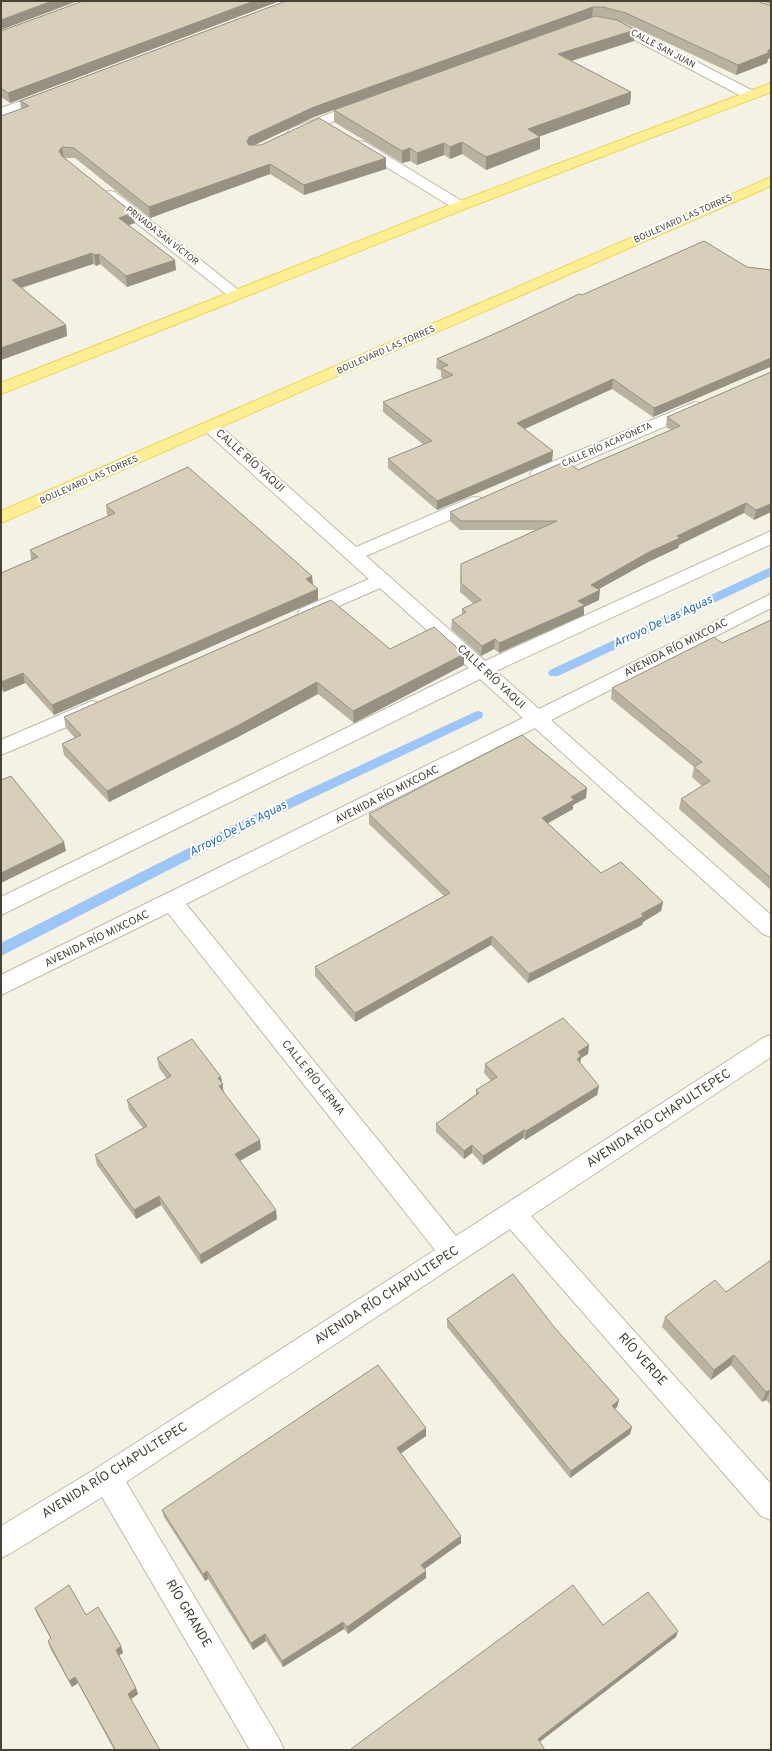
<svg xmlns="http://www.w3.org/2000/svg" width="772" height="1751" font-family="Overpass,sans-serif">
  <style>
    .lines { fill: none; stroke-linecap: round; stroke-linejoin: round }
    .stream { fill: #9cc6f7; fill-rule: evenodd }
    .minor-casing { stroke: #c1bba7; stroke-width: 2 }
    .major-casing { stroke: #efd559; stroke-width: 2 }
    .minor { fill: #fff; fill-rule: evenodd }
    .major { fill: #ffef94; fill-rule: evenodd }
    .wall { fill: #b9b2a0; fill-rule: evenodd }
    .shaded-wall { fill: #969182 }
    .building { fill: #d7cfba; stroke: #969182 }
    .labels { text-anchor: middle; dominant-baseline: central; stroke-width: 4; stroke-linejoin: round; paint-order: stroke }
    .far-street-label { font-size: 9px; fill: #484234; stroke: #fff }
    .street-label { font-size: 11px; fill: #484234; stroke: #fff }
    .water-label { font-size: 12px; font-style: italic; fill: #2368be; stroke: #fff }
    .near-street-label { font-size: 13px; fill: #484234; stroke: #fff }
  </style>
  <rect width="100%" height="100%" fill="#f4f2e5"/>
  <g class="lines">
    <g class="stream">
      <path d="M771,567V576L558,676H550L548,673L550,670Z"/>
      <path d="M477,711L482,712L483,715L482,718L270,818L1,956V943L260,812Z"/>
    </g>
    <defs>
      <g id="minor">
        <path d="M607,19L624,24L755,92L757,95L755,98H745L616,30L603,26L601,23L603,20Z"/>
        <path d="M49,91L54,92L56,95L54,98L1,117V108Z"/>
        <path d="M362,101L367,102L369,105L367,108L300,135H290L288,132L290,129Z"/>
        <path d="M360,141L365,142L465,203L467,206L465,209H455L355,148L353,145L355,142Z"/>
        <path d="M110,191L115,192L241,292L244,295L241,298H231L105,198L103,195L105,192Z"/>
        <path d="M695,402L701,403L703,407L701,411L545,478L539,479L533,478L530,474L533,470Z"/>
        <path d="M211,422L217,423L356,547L470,498L476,497L482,498L485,502L482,506L366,556L485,661L771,531V544L496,671L539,709L771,594V608L551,720L771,915V937L763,934L535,728L186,904L456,1236L763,1038L771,1035V1057L531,1216L771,1484V1520L761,1516L510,1229L126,1482L279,1739L284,1750H250L102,1497L11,1553L1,1558V1526L97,1468L435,1250L168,913L1,995V975L523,718L480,679L1,915V897L469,668L380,588L314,617L307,619L300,617L298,613L300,609L369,579L205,431L203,427L205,423Z"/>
        <path d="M92,701L99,703L102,708L99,713L1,755V740Z"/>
      </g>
      <g id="major">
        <path d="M771,83V92L465,209L1,394V383L455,203Z"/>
        <path d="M771,177V186L1,523V511Z"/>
      </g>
    </defs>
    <use href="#minor" class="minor-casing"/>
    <use href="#major" class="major-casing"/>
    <use href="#minor" class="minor"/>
    <use href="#major" class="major"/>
  </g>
  <g class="wall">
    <path d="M83,1H280L10,103L1,97V31Z"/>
    <path d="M286,1H757L768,59L767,63L736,75L625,23L618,21L634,41L572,61L631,92L630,104L540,136V149L486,170L462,154L450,159L444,155L417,165L410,161L402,163L334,122V110L594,17H592L314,117L255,145L386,169L304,195L270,174L150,218L75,158H64L135,223L129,225L176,270L127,287L100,264L96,266L93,264L22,288L66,325L67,336L1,360V116L21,109L20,101ZM598,17H602L612,19Z"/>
    <path d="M761,1H771V5Z"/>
    <path d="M747,267L771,270V367H770L653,417L612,389L524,429L553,451L552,461L437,510L388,468V459L424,445L383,412V402L444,379L441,377V371L436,368L437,359L503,330L582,295Z"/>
    <path d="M771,372V512L754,520L744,513L679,545L678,548L648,562L598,589L599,600L584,607V615L499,653L494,649L481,656L451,629L452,620L462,614V609L474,604L460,592L461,564L536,530H460L450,521V512L578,470L671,430L666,427L667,417Z"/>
    <path d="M106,505L312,576L313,585L318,600L54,715L25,683L4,692L1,690V573L31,560L30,550L108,516L107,515Z"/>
    <path d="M771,620V890L679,809L681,799L702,786L692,777L694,767L611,699L612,688L722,643Z"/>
    <path d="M390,649L464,654V665L354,723L318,694L238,737L109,802L64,755L62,744L75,738L66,728L64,717Z"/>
    <path d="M586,798L573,805V809L548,823L601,873L663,902L661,911L643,922L642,925L528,983L491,945L355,1022L315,976V967L444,896L369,824V814Z"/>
    <path d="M589,1045L588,1054L581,1058L580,1064L599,1086L597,1095L525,1140L523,1138L483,1165L472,1153L464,1159L436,1132V1124L476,1094V1090L491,1081L484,1073L485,1064Z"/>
    <path d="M157,1058L221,1077L223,1092L261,1149L240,1161L277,1219L201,1264L161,1205L136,1219L97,1165L95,1155L143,1128L129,1110L127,1100L167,1079L159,1068Z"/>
    <path d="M771,1260V1405L766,1400L762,1402L731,1365L711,1380L662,1327L665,1317L726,1292Z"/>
    <path d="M447,1319L554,1327L619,1400L617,1407L615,1409L632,1427L630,1434L570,1478L447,1327Z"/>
    <path d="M426,1436L401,1453L461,1543L425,1569L426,1578L348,1634L344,1629L283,1667L266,1641L253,1650L208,1579L205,1581L164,1517L162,1510Z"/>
    <path d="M35,1608L86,1615L121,1646L123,1653L119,1655L136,1688L138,1694L131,1699L160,1750H114L78,1683L72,1687L50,1648L48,1641L51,1639L37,1614Z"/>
  </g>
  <g class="shaded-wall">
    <path d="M52,1H78L1,30V20Z"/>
    <path d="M254,1H280L10,103L8,93Z"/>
    <path d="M593,7L592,17L314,117L250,147L247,142L249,137L314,107Z"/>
    <path d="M635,30L634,41L557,65L558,54Z"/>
    <path d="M771,49V58L768,59L767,63L736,75L738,65Z"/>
    <path d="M631,92L630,104L527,141L528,129Z"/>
    <path d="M540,137V149L486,170V157Z"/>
    <path d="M462,142V154L450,159V147Z"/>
    <path d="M444,143V155L417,165V153Z"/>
    <path d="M62,147L64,158L61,161L59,151Z"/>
    <path d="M410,148V161L402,163V151Z"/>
    <path d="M386,158V169L304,195V185Z"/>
    <path d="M270,164V174L150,218L149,207Z"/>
    <path d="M133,213L135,223L121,228L119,218Z"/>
    <path d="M92,253L93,264L14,290L12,280Z"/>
    <path d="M99,254L100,264L96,266L94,255Z"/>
    <path d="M175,260L176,270L127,287L126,276Z"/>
    <path d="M66,325L67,336L1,360V348Z"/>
    <path d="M771,358L770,367L653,417L654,408Z"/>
    <path d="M613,379L612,389L516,433L517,423Z"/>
    <path d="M553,451L552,461L437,510V501Z"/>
    <path d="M746,503L744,513L679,545L678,548L648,562L590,594L591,585L677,536Z"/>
    <path d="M771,504V512L754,520L756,510Z"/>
    <path d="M312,576L313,587L306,579Z"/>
    <path d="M318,589V600L54,715L52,705Z"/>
    <path d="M600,590L599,600L584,607V615L499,653V643L578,601Z"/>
    <path d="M495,639L494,649L481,656L482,646Z"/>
    <path d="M464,654V665L354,723L353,711Z"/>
    <path d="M23,673L25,683L4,692L1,682Z"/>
    <path d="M317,682L318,694L238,737L109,802L107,791Z"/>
    <path d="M587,788L586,798L573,805V809L541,827L542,818L571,797Z"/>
    <path d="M64,842L66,851L1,883V873Z"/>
    <path d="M663,902L661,911L643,922L642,925L528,983L529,974Z"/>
    <path d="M492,936L491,945L355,1022V1013Z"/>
    <path d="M589,1045L588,1054L581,1058L580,1064L576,1068L578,1052Z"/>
    <path d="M221,1077L224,1094L220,1096L218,1078Z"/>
    <path d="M599,1086L597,1095L525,1140L526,1131Z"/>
    <path d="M524,1130L523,1138L483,1165V1156Z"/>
    <path d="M260,1140L261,1149L236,1163L235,1154Z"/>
    <path d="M472,1145V1153L464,1159V1151Z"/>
    <path d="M159,1196L161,1205L136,1219L134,1210Z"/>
    <path d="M276,1210L277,1219L201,1264L200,1255Z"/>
    <path d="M734,1355L731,1365L711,1380L714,1370Z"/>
    <path d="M770,1390L766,1400L762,1402L766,1392Z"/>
    <path d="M619,1400L617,1407L610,1413L612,1406Z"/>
    <path d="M632,1427L630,1434L570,1478L571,1471Z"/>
    <path d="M426,1428V1436L397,1456V1448Z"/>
    <path d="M461,1536V1543L420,1572L421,1565Z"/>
    <path d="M207,1571L208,1579L205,1581L203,1574Z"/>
    <path d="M426,1571V1578L348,1634L347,1627Z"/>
    <path d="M343,1622L344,1629L283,1667L282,1661Z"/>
    <path d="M678,1631L676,1637L537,1744L538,1739Z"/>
    <path d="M265,1634L266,1641L253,1650L251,1643Z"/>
    <path d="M121,1646L123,1653L118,1656L116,1650Z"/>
    <path d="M75,1677L78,1683L72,1687L69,1681Z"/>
    <path d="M136,1688L138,1694L130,1700L128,1694Z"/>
  </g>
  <g class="building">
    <path d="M1,1H52L1,20Z"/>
    <path d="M83,1H254L8,93L1,88V31Z"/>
    <path d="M286,1H757L771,6V49L768,50V53L738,65L626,13L603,7H593L314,107L249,137L247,142L249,145H261L319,118L386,158L304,185L270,164L149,207L74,148L62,147L59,151L62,156L133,213L119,218L175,260L126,276L99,254L94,255L92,253L12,280L66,325L1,348V116L29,106L20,101Z"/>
    <path d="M595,16L617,20L635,30L558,54L631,92L528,129L540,137L486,157L462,142L450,147L444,143L417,153L410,148L402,151L334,110Z"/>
    <path d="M704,241L747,267L771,270V358L654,408L613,379L517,423L553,451L437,501L388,459L432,441L383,402L453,375L441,368L448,365L437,359L503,330L579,294L582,295Z"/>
    <path d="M771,372V504L756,510L746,503L677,536L680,538L649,552L591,585L600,590L578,601L585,605L499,643L495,639L482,646L452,620L466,612L462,609L481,600L461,583V564L557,521H461L450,512L566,461L578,470L680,426L667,417Z"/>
    <path d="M188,467L312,576L306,579L318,589L52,705L23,673L1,682V573L38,557L30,550L115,513L106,505Z"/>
    <path d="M331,600L390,649L434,627L464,654L353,711L317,682L237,726L107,791L62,744L81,735L64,717Z"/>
    <path d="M771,620V878L681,799L710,781L694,767L702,762L612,688L714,637L722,643Z"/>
    <path d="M522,735L587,788L571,797L574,800L542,818L601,873L621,862L663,902L641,914L644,916L529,974L492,936L355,1013L315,967L450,893L369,814Z"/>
    <path d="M11,776L64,842L1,873V780Z"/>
    <path d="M563,1018L589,1045L578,1052L581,1056L577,1059L599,1086L526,1131L524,1130L483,1156L472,1145L464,1151L436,1124L479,1093L476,1090L497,1077L485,1064Z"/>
    <path d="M192,1039L221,1077L218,1078L223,1084L219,1086L260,1140L235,1154L276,1210L200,1255L159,1196L134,1210L95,1155L147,1126L127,1100L171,1076L157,1058Z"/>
    <path d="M771,1260V1391L770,1390L766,1392L734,1355L714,1370L665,1317L715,1280L726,1292Z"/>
    <path d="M513,1274L554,1327L619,1400L612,1406L632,1427L571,1471L447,1319Z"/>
    <path d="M378,1365L426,1428L397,1448L461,1536L421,1565L426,1571L347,1627L343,1622L282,1661L265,1634L251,1643L207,1571L203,1574L162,1510Z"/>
    <path d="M69,1585L86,1615L98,1607L121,1646L116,1650L136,1688L128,1694L160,1750H114L115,1749L75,1677L69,1681L48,1641L51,1638L35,1608Z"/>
    <path d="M573,1585L603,1625L648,1592L678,1631L538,1739L545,1750H351V1749Z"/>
  </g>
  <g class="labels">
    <g class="far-street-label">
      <text transform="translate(663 49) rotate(28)">CALLE SAN JUAN</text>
      <text transform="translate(683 219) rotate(-24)">BOULEVARD LAS TORRES</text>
      <text transform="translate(162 236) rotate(38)">PRIVADA SAN VÍCTOR</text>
      <text transform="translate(386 350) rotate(-24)">BOULEVARD LAS TORRES</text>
      <text transform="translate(607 445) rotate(-24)">CALLE RÍO ACAPONETA</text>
      <text transform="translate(89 480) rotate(-24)">BOULEVARD LAS TORRES</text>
    </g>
    <g class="street-label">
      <text transform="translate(250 461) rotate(42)">CALLE RÍO YAQUI</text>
      <text transform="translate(676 648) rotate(-27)">AVENIDA RÍO MIXCOAC</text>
      <text transform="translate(491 677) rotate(43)">CALLE RÍO YAQUI</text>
      <text transform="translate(387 795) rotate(-27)">AVENIDA RÍO MIXCOAC</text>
      <text transform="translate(97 939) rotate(-26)">AVENIDA RÍO MIXCOAC</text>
      <text transform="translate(313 1078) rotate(51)">CALLE RÍO LERMA</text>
    </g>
    <g class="water-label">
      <text transform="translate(663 622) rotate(-25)">Arroyo De Las Aguas</text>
      <text transform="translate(238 829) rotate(-27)">Arroyo De Las Aguas</text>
    </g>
    <g class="near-street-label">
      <text transform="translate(659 1119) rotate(-33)">AVENIDA RÍO CHAPULTEPEC</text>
      <text transform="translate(387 1296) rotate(-33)">AVENIDA RÍO CHAPULTEPEC</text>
      <text transform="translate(642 1360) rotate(48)">RÍO VERDE</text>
      <text transform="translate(115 1471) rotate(-32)">AVENIDA RÍO CHAPULTEPEC</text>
      <text transform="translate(188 1614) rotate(59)">RÍO GRANDE</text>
    </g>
  </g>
  <rect width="772" height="1751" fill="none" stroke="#484234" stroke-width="4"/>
</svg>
